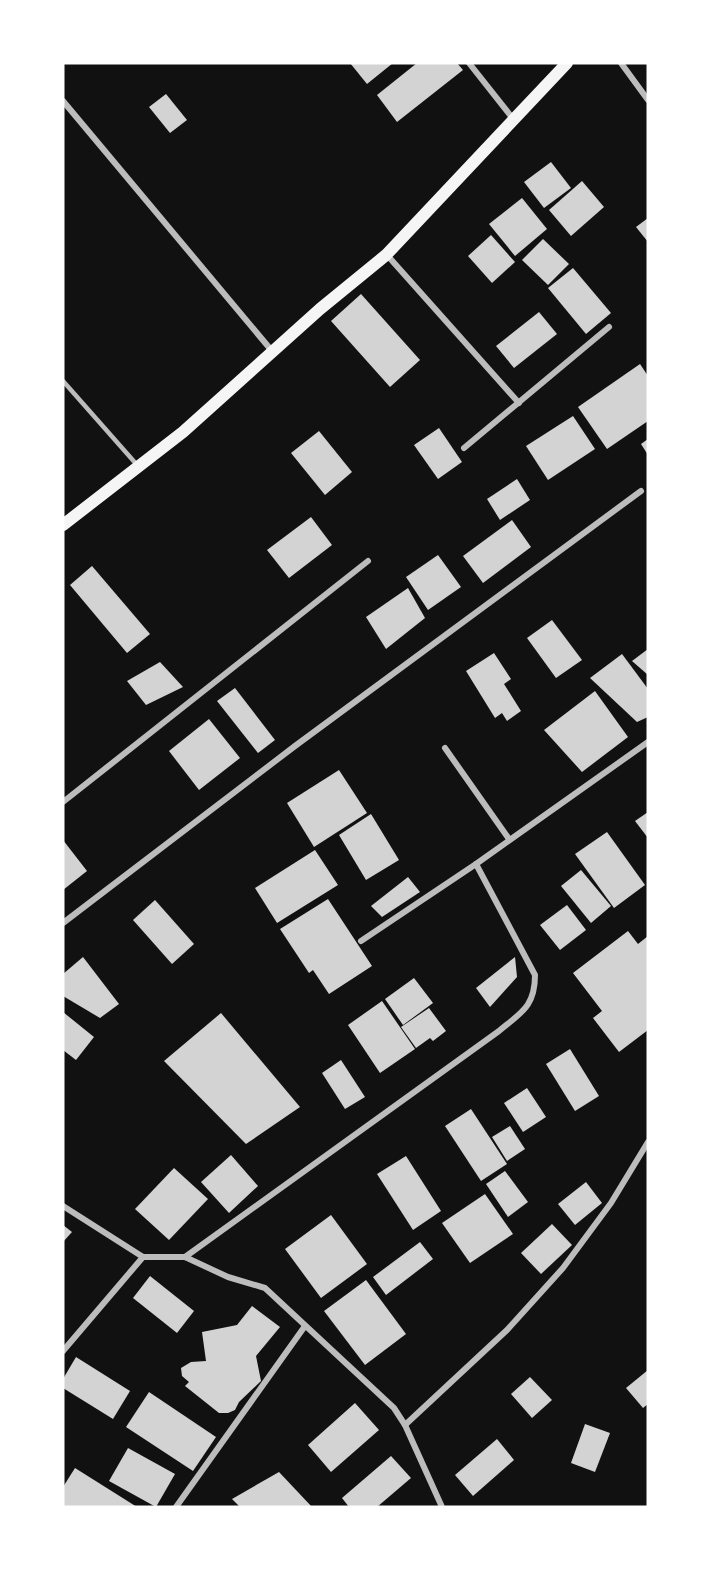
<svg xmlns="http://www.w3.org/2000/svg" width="711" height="1570" font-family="Spectral,serif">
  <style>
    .building { fill: #d3d3d3 }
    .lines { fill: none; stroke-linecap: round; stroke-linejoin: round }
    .service { stroke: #bcbcbc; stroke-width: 4.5 }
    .minor { stroke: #bcbcbc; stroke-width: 6 }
    .secondary { stroke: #f5f5f5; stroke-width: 12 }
  </style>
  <rect width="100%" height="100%" fill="#111"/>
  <g class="building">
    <path d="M350,63H393L367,84Z"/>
    <path d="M417,63H457L463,70L397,122L377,95Z"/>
    <path d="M166,94L187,120L170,133L149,107Z"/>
    <path d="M551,162L571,188L544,208L524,182Z"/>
    <path d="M582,181L604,207L571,236L549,210Z"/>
    <path d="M522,198L547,229L515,256L489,224Z"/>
    <path d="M648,218V242L636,227Z"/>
    <path d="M491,235L515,262L492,283L468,256Z"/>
    <path d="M543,239L569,264L548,285L522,260Z"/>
    <path d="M573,268L611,313L586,334L548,288Z"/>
    <path d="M361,294L420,360L390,387L331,321Z"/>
    <path d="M539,312L557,334L514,368L496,346Z"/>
    <path d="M640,364L648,376V421L607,449L578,407Z"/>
    <path d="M573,416L595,449L548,480L526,446Z"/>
    <path d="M439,428L462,462L438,479L414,445Z"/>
    <path d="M319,431L352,472L325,495L291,453Z"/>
    <path d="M648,439V455L641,444Z"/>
    <path d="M517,479L530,500L500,520L487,499Z"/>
    <path d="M311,517L332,545L289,578L267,550Z"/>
    <path d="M512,520L531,547L483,583L463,556Z"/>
    <path d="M438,555L461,587L428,610L406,577Z"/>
    <path d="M92,566L150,634L127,653L70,585Z"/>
    <path d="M408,588L425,618L386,649L366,617Z"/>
    <path d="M552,620L582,660L556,678L527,638Z"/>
    <path d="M648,649V675L632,661Z"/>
    <path d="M494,653L511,679L504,684L521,711L507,721L502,713L495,718L466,671Z"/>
    <path d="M622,654L648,689V717L637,722L590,678Z"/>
    <path d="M160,662L183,687L146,705L127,681Z"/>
    <path d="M235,688L275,740L258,753L217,701Z"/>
    <path d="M595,691L628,737L582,772L544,730Z"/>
    <path d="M209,719L240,758L199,790L169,751Z"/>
    <path d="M339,770L367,813L314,847L287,803Z"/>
    <path d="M648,812V838L635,821Z"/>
    <path d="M371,814L399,860L366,880L339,835Z"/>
    <path d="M607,832L645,885L614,908L575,854Z"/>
    <path d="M63,840L87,871L63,890Z"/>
    <path d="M315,850L338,885L277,923L255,888Z"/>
    <path d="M581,870L611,906L591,923L561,886Z"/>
    <path d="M408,877L420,892L382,917L371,906Z"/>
    <path d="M328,899L372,966L329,994L313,970L309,973L280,929Z"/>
    <path d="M155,900L194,944L172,964L133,920Z"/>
    <path d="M567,905L586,930L560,950L540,925Z"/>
    <path d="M628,931L638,944L648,936V1030L619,1052L593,1018L602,1011L573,973Z"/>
    <path d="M83,957L119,1004L100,1018L63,996V974Z"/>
    <path d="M515,957L517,977L490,1007L476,988Z"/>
    <path d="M414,978L433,1003L403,1025L385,999Z"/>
    <path d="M382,1001L415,1049L380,1073L348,1025Z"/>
    <path d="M429,1008L446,1031L433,1041L430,1038L416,1048L401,1027Z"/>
    <path d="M63,1012L94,1037L76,1060L63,1050Z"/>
    <path d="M221,1013L300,1107L246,1144L164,1061Z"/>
    <path d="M570,1049L599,1096L575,1111L546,1064Z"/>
    <path d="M341,1060L365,1097L345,1109L322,1073Z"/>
    <path d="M527,1088L546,1117L523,1132L504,1103Z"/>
    <path d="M471,1109L507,1164L481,1181L445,1126Z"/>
    <path d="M510,1126L525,1149L507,1161L492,1137Z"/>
    <path d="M231,1155L258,1186L229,1213L201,1182Z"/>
    <path d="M406,1156L441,1211L413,1230L377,1174Z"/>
    <path d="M174,1168L208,1199L169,1240L135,1209Z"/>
    <path d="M505,1171L528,1202L508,1217L486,1184Z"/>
    <path d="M586,1182L602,1203L575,1225L558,1204Z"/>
    <path d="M485,1194L513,1234L470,1263L442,1223Z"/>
    <path d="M331,1215L367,1264L321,1298L285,1249Z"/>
    <path d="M552,1224L572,1245L541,1274L521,1253Z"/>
    <path d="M63,1225L72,1232L63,1242Z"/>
    <path d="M420,1242L433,1259L386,1295L373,1277Z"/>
    <path d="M150,1276L194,1311L177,1333L133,1298Z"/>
    <path d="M366,1280L406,1334L365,1365L324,1311Z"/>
    <path d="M252,1306L280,1327L256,1356L261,1381L239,1402L235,1410L228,1413H219L185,1386L189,1382L182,1376L181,1368L191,1362L206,1361L202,1332L237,1325Z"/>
    <path d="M76,1357L130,1391L113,1419L63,1388V1379Z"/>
    <path d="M648,1370V1404L643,1408L626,1388Z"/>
    <path d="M530,1377L552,1400L532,1418L511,1394Z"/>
    <path d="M149,1392L216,1437L193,1471L126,1427Z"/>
    <path d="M355,1403L379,1430L331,1472L308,1445Z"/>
    <path d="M585,1424L610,1433L595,1472L571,1463Z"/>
    <path d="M497,1439L514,1460L473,1496L455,1475Z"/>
    <path d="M128,1448L175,1474L156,1507L109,1481Z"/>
    <path d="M391,1456L411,1478L377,1507H349L342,1498Z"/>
    <path d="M75,1468L137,1507H63V1487Z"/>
    <path d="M279,1472L312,1507H240L232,1499Z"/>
  </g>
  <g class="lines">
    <path class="service" d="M63,381L138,466"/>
    <g class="minor">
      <path d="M469,63L514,120"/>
      <path d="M621,63L648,100"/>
      <path d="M63,101L272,351"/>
      <path d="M387,255L519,403"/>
      <path d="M464,448L609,327"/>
      <path d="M445,748L509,839"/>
      <path d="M63,802L368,561"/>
      <path d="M63,923L295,746L641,491"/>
      <path d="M361,941L476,864L648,742"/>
      <path d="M63,1206L143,1257H185L228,1277L265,1288L394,1408L405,1425L442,1507"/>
      <path d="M185,1257L499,1031C522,1012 535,1006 535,975L476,864"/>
      <path d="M63,1351L143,1257"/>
      <path d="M405,1425L507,1330L563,1268L611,1203L648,1142"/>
      <path d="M176,1507L305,1326"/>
    </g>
    <path class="secondary" d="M63,525L183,432L320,309L386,255L567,63"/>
  </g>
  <rect width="711" height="1570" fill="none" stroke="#ffffff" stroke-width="129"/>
</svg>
